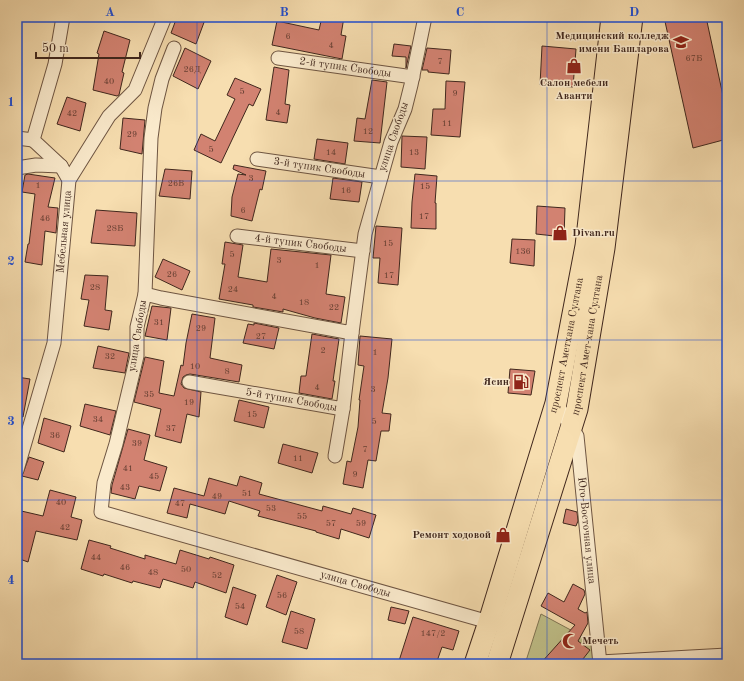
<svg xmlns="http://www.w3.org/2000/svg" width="744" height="681" font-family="'Old Standard TT',serif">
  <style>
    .green { fill: #c0c089; stroke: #807453 }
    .building { fill: #d28271; stroke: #40271d }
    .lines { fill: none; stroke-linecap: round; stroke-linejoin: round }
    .minor-casing { stroke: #6e5542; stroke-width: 15 }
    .primary-casing { stroke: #40271d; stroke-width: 23 }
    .minor { stroke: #faeacc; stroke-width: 13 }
    .primary { stroke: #f7deb0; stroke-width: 21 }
    .grid { fill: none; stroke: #1d4ed8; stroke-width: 1; stroke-opacity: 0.55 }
    .labels { text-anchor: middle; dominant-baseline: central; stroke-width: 3; stroke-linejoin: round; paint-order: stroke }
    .number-label { font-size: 9px; fill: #643e32 }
    .poi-label { font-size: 11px; font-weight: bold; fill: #40271d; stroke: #faeacc; text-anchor: end }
    .street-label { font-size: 11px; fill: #40271d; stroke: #faeacc }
    .neatline { fill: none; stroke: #1d4ed8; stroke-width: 1.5 }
    .grid-label { font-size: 13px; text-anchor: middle; font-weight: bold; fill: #1d4ed8 }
  </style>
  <rect width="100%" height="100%" fill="#f7deb0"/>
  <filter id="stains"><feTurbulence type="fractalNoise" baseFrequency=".005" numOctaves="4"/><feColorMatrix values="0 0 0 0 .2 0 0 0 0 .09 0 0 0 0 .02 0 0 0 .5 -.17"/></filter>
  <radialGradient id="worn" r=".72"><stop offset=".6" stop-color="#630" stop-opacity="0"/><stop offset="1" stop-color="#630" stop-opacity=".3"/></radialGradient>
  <path class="green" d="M541,614L593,642L594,664H525Z"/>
  <g class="building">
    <path d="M177,17H206L196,44L171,33Z"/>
    <path d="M322,17H344L341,35L346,36L342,59L272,45L277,21L319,30Z"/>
    <path d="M664,17H706L725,105H727V139L693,148Z"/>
    <path d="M104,31L130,40L122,72L124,73L119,95L117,96L93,90L99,54L97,53Z"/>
    <path d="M394,44L411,46L406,68V57L392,56Z"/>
    <path d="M542,46L576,49L573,87L540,85Z"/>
    <path d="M185,48L211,61L198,89L173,76Z"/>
    <path d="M427,48L451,50L449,74L428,72V70H422Z"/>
    <path d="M274,67L289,70L285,104L290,105L287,123L266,120Z"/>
    <path d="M235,78L261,89L253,106L249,104L221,163L194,150L201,134L215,141L235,99L227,95Z"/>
    <path d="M372,80L387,82L380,143L354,141L357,118L365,119Z"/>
    <path d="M446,81L465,82L460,137L431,135L433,109H445Z"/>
    <path d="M67,97L86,103L80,131L57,124Z"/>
    <path d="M123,118L145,120L142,154L120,149Z"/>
    <path d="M402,136L427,137L425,169L401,167Z"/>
    <path d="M317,139L348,143L345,164L314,159Z"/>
    <path d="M234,165L266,171L262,190L260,189L252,221L231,216L232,197L238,174L246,175L233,169Z"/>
    <path d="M165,169L192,171L190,199L159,196Z"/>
    <path d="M28,174L55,178L48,207L58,208L56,233L45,231L42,265L25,262L28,244H29L35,194L22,192L25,175Z"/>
    <path d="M415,174L437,176L435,203H436V229L411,228L412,202Z"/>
    <path d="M333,178L362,182L359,202L330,199Z"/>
    <path d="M537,206L565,208L564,237L536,234Z"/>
    <path d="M96,210L137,213L135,246L91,243Z"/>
    <path d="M376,226L402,228L398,285L378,283L380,258H373Z"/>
    <path d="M512,239L535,240L534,266L510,263Z"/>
    <path d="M225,242L243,245L238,277L267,282L271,249L331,255L326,294L345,297L341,323L315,318L283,309V312L253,307V305L219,299L225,264H222Z"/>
    <path d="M163,259L190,271L182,290L155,277Z"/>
    <path d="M85,275L108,276L105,310L112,311L109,330L84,326L89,300L81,299Z"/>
    <path d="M152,306L171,308L167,340L145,336Z"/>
    <path d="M192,314L215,318L210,358L242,365L239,382L190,374L186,375L183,377L181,384L184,388L201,392L199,417L187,414L181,443L155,436L161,409L134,402L145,357L164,361L159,393L174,396L181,365L183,366L186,343Z"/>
    <path d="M254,323L279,328L274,349L243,343L248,324L254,325Z"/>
    <path d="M312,334L339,339L333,381H335L332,399L299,393L301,376H306Z"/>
    <path d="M360,336L392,339L388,378L382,413L391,414L389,431H381L376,461L368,460L363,488L343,484L347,461L351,462L358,427L360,400H359L364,366L358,365Z"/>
    <path d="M98,346L129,353L125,373L93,368Z"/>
    <path d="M510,369L535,371L531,395L508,393Z"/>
    <path d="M17,377L30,379L23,417L17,416Z"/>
    <path d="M239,400L269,407L264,428L234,421Z"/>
    <path d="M85,404L116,411L110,435L80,426Z"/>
    <path d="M44,418L71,426L64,452L38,443Z"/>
    <path d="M128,429L150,435L144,460L167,467L160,491L139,486L135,499L111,493L112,485Z"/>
    <path d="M283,444L318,453L312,473L278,463Z"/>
    <path d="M29,457L44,462L38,480L22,476Z"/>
    <path d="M240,476L262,483L259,494L322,511L323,506L351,514L353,508L376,515L369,538L341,529L339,539L316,532V531L258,516L260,511L229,501L225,514L190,504L187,518L167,513L174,488L204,496L209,478L237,486Z"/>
    <path d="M50,490L76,497L71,517L82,520L77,540L36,531L28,562L17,558V510L43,516Z"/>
    <path d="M566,509L577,512L578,521L576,526L563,523Z"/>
    <path d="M89,540L111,546L110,548L145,559V555L176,564L180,550L209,559L210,557L234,565L226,593L195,582L193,588L163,579L160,588L133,581L132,583L104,574L103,576L81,569Z"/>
    <path d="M277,575L297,582L286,615L266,607Z"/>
    <path d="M573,584L584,590L585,594L578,609L585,613L587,612L588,623L578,641L590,650L579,664H540L575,625L541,606L548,593L564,602Z"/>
    <path d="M233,587L256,595L247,625L225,617Z"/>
    <path d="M391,607L409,611L405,624L388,620Z"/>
    <path d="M291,611L315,619L307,649L282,642Z"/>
    <path d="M413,617L459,631L453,650L442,647L436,664H398Z"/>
  </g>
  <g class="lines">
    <defs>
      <g id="minor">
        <path d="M63,17L55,64L33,140L61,166L69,180"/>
        <path id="s1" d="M425,17L411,85L405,109L391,142L365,234L352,333L161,298L145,294L137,327V356L116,444L104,483L101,512L496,624"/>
        <path id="s2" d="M278,58L413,77"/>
        <path d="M17,138L33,140"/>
        <path id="s3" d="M257,159L381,177"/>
        <path d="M17,168L36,165L61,166"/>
        <path id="s4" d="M237,236L363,251"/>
        <path d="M145,294L151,138L155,108L162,79L174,48"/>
        <path id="s5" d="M189,382L343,409L352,333"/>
        <path id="s6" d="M556,403L577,436L600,664"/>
        <path d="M335,456L343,409"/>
        <path id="s7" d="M17,470L54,343L69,180L109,116L135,90L165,17"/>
        <path d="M600,662L727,655"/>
      </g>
      <g id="primary">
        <path id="s8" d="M475,664L489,622L556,403L586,246L612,17"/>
        <path id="s9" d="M497,664L577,409L604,248L632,17"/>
      </g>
    </defs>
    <use href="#minor" class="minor-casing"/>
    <use href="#primary" class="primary-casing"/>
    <use href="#minor" class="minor"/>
    <use href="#primary" class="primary"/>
  </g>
  <path class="grid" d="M197,17V664M372,17V664M547,17V664M17,181H727M17,340H727M17,500H727"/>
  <defs>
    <symbol id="university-bare" viewBox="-9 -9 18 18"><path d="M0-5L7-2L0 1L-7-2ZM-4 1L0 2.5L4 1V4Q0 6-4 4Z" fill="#8f2418" stroke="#faeacc" stroke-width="2.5" paint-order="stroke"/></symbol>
    <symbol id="shop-bare" viewBox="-9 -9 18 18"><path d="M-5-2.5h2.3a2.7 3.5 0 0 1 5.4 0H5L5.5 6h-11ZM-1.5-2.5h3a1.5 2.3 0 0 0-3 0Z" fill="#8f2418" stroke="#faeacc" stroke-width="2.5" paint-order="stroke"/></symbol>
    <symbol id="fuel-bare" viewBox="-9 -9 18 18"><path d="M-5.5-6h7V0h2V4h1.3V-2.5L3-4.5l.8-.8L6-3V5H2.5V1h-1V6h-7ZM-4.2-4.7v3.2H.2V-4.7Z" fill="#8f2418" stroke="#faeacc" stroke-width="2.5" paint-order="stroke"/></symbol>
    <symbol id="mosque-bare" viewBox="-9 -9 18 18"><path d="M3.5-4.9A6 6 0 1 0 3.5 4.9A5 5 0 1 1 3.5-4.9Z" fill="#8f2418" stroke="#faeacc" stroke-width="2.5" paint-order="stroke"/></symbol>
  </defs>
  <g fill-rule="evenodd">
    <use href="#university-bare" x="670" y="31" width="22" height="22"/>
    <use href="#shop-bare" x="563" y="55" width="22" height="22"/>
    <use href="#shop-bare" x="549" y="222" width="22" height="22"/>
    <use href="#fuel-bare" x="510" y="371" width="22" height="22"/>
    <use href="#shop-bare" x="492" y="524" width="22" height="22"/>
    <use href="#mosque-bare" x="559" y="630" width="22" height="22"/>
  </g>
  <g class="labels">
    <g class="number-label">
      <text x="288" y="36">6</text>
      <text x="331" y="45">4</text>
      <text x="694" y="58">67Б</text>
      <text x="440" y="61">7</text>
      <text x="192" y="69">26Д</text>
      <text x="109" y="81">40</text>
      <text x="242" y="91">5</text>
      <text x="455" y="93">9</text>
      <text x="278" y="112">4</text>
      <text x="72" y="113">42</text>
      <text x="447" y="123">11</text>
      <text x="368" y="131">12</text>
      <text x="132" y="134">29</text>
      <text x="211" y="149">5</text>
      <text x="331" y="152">14</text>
      <text x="414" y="152">13</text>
      <text x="251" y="178">3</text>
      <text x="176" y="183">26В</text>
      <text x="38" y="185">1</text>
      <text x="425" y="186">15</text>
      <text x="346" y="190">16</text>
      <text x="243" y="210">6</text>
      <text x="424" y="216">17</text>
      <text x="45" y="218">46</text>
      <text x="115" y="228">28Б</text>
      <text x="388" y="243">15</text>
      <text x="523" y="251">136</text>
      <text x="232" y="254">5</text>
      <text x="279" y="260">3</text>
      <text x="317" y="265">1</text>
      <text x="172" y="274">26</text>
      <text x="389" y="275">17</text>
      <text x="95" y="287">28</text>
      <text x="233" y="289">24</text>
      <text x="274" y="296">4</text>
      <text x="304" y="302">18</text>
      <text x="334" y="307">22</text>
      <text x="159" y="322">31</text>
      <text x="201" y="328">29</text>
      <text x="261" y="336">27</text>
      <text x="323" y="350">2</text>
      <text x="375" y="352">1</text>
      <text x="110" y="356">32</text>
      <text x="195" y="366">10</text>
      <text x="227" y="371">8</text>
      <text x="317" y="387">4</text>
      <text x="373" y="389">3</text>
      <text x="149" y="394">35</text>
      <text x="189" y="402">19</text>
      <text x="252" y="414">15</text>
      <text x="98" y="419">34</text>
      <text x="374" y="421">5</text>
      <text x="171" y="428">37</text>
      <text x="55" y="435">36</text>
      <text x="137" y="443">39</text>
      <text x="365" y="449">7</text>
      <text x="298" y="458">11</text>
      <text x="128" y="468">41</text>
      <text x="355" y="474">9</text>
      <text x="154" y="476">45</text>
      <text x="125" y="487">43</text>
      <text x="247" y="493">51</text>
      <text x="217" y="496">49</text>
      <text x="61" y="502">40</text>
      <text x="180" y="503">47</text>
      <text x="271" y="508">53</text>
      <text x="302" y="516">55</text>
      <text x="331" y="523">57</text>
      <text x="361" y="523">59</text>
      <text x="65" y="527">42</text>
      <text x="96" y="557">44</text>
      <text x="125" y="567">46</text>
      <text x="186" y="569">50</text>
      <text x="153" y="572">48</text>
      <text x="217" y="575">52</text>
      <text x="282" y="595">56</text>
      <text x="240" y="606">54</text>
      <text x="299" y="631">58</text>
      <text x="433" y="633">147/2</text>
    </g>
    <g class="poi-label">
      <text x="669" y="36">Медицинский колледж<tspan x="669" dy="13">имени Башларова</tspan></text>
      <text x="574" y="83" text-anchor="middle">Салон мебели<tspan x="574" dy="13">Аванти</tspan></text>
      <text x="572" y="233" text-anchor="start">Divan.ru</text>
      <text x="509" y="382">Ясин</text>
      <text x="491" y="535">Ремонт ходовой</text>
      <text x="582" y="641" text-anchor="start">Мечеть</text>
    </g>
    <g class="street-label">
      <text stroke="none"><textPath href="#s2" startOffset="68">2-й тупик Свободы</textPath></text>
      <text transform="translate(394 137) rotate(-71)">улица Свободы</text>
      <text stroke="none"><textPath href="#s3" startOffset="63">3-й тупик Свободы</textPath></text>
      <text stroke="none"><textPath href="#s7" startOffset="244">Мебельная улица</textPath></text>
      <text stroke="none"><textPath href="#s4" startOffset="64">4-й тупик Свободы</textPath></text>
      <text transform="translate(138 336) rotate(-81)">улица Свободы</text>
      <text stroke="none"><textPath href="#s8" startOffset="332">проспект Аметхана Султана</textPath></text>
      <text stroke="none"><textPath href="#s9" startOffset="332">проспект Амет-хана Султана</textPath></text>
      <text stroke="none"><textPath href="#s5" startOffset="104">5-й тупик Свободы</textPath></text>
      <text stroke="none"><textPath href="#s6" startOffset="134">Юго-Восточная улица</textPath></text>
      <text stroke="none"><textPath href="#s1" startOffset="1024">улица Свободы</textPath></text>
    </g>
  </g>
  <rect width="744" height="681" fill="none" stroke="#f7deb0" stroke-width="44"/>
  <path d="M36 52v6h104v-6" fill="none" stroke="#40271d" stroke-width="2"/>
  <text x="42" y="52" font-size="12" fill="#40271d" stroke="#faeacc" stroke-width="3" paint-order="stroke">50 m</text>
  <rect x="22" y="22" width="700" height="637" class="neatline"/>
  <g class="grid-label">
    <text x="110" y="16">A</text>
    <text x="284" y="16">B</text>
    <text x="460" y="16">C</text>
    <text x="634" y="16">D</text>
    <text x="11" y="106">1</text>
    <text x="11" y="265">2</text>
    <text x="11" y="425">3</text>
    <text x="11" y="584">4</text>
  </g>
  <rect width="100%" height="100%" filter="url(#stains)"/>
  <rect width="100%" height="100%" fill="url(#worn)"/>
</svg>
